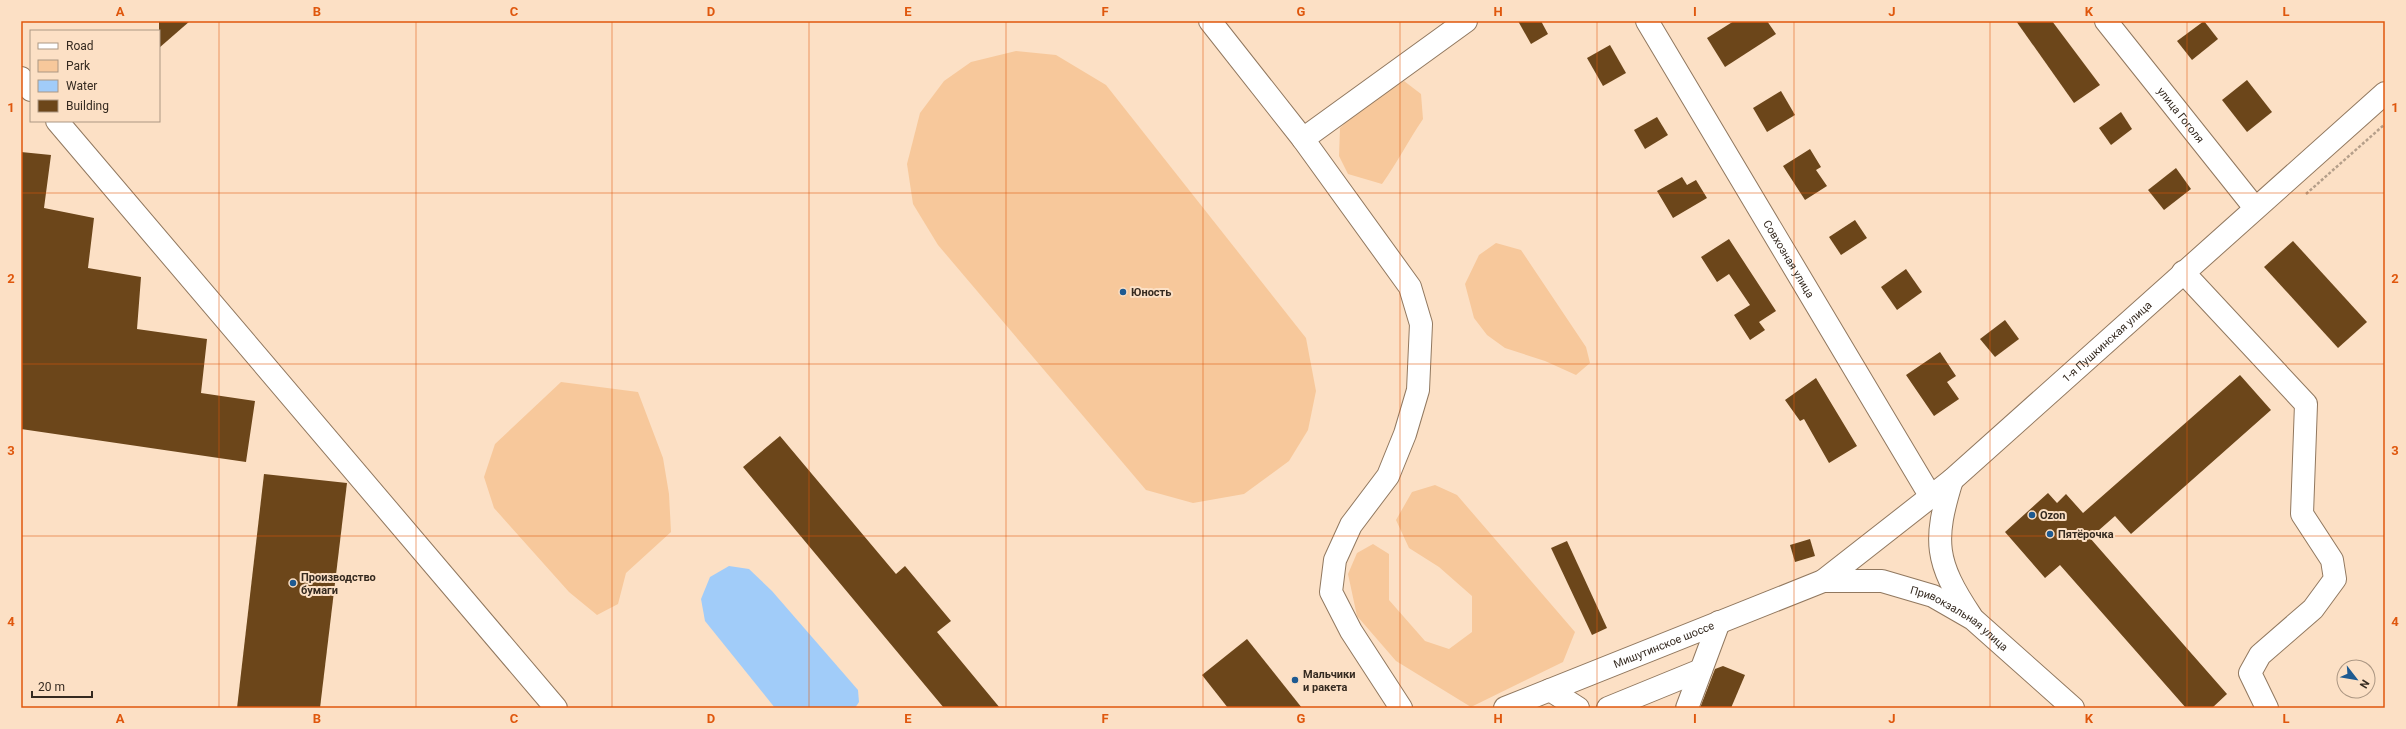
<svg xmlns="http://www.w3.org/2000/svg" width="2406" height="729" font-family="Roboto,sans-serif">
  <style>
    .green { fill: #f7c89b }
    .water { fill: #a1ccf9 }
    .building { fill: #6c461a }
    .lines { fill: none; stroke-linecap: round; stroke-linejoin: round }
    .minor-casing { stroke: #91785f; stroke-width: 24 }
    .major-casing { stroke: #91785f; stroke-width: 24 }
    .path { stroke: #b59f8a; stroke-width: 2.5; stroke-dasharray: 3 2; stroke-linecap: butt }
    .minor { stroke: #fff; stroke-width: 22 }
    .major { stroke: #fff; stroke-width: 22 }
    .grid { fill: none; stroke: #df570d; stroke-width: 1; stroke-opacity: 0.55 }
    .poi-dot { fill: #1e5a91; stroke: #fce0c5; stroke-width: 1.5 }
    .labels { text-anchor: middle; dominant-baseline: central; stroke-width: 4; stroke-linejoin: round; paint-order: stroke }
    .street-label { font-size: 11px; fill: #352a20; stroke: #fce0c5 }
    .poi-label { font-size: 11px; font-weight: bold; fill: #352a20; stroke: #fce0c5; text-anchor: start }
    .neatline { fill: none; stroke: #df570d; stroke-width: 1.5 }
    .grid-label { font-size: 13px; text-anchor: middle; font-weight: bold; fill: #df570d }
  </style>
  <rect width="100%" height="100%" fill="#fce0c5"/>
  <g class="green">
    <path d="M1016,51L1056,55L1106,85L1306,338L1316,391L1308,430L1289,461L1244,494L1193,503L1146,490L938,245L913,204L907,164L920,113L944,81L971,62Z"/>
    <path d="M1404,81L1421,94L1423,119C1408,141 1397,163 1382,184L1348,174L1339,156L1340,128L1366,102Z"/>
    <path d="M1496,243L1521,250L1586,347L1590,363L1576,375L1545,361L1505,348L1487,335L1474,318L1465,284L1479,255Z"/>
    <path d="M561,382L638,392L663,458L669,494L671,532L626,573L618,604L597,615L569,592L494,508L484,477L495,444Z"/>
    <path d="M1435,485L1457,495L1575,632L1563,662L1471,707L1396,661L1357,616L1348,574L1357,553L1373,544L1389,554V600L1425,641L1449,649L1472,632V596L1439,567L1409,548L1396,520L1412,492Z"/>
  </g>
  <path class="water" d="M729,566L749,569L772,591L858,690L859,702L855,708H775L705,621L701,599L710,577Z"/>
  <g class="building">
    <path d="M159,21H190L159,48Z"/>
    <path d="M1518,21H1541L1548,34L1531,44Z"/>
    <path d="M1734,21H1767L1776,34L1725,67L1707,38Z"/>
    <path d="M2016,21H2052L2100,85L2074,103Z"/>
    <path d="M2204,21L2218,39L2192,60L2177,41Z"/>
    <path d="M1610,45L1626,73L1603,86L1587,58Z"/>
    <path d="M2247,80L2272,112L2247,132L2222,100Z"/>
    <path d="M1781,91L1795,115L1767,132L1753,108Z"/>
    <path d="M2121,112L2132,129L2111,145L2099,128Z"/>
    <path d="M1657,117L1668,135L1645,149L1634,130Z"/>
    <path d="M1810,149L1821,167L1816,170L1827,186L1805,200L1783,166Z"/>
    <path d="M21,152L51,155L44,208L94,218L88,268L141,277L137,329L207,339L201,393L255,401L246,462L21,429Z"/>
    <path d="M2176,168L2191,189L2164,210L2148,190Z"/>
    <path d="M1682,177L1687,185L1696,180L1707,198L1673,218L1657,191Z"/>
    <path d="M1855,220L1867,238L1841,255L1829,237Z"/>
    <path d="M1729,239L1776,311L1759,322L1765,330L1750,340L1734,315L1750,305L1729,274L1717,282L1701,257Z"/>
    <path d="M2293,241L2367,322L2338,348L2264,267Z"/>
    <path d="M1906,269L1922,292L1897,310L1881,287Z"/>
    <path d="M2005,320L2019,339L1995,357L1980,339Z"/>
    <path d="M1940,352L1956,376L1947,382L1959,399L1934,416L1906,375Z"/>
    <path d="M2240,375L2271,410L2131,534L2115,516L2090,538L2227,694L2212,708H2186L2060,565L2045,578L2005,532L2048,493L2057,503L2066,494L2083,513Z"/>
    <path d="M1816,378L1857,446L1829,463L1804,419L1800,421L1785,400Z"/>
    <path d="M780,436L896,574L905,566L951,621L937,632L1000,708H944L743,467Z"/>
    <path d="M264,474L347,483L320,708H237Z"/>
    <path d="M1810,539L1815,556L1795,562L1790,545Z"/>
    <path d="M1567,541L1607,628L1592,635L1551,548Z"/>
    <path d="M1247,639L1302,708H1228L1202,675Z"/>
    <path d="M1723,666L1745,675L1731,708H1700L1715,669Z"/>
  </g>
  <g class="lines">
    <defs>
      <g id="minor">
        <path d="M1210,21L1303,139L1410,287L1421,324L1418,390L1405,434L1388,476L1351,525L1335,560L1331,592L1351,631L1401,708"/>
        <path id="s1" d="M1647,21L1931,497"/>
        <path id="s2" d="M2106,21L2255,208"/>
        <path d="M21,78L31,90"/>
        <path d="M57,121L556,708"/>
        <path d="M1303,139L1466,21"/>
        <path d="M2183,272L2306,404L2302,514L2332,560L2335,579L2313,609L2260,655L2250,673L2267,708"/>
        <path d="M1550,690L1578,708"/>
        <path d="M1608,708L1701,670"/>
        <path d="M1687,708L1719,622"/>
      </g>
      <g id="major">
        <path d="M1952,480C1933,541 1935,562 1971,616"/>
        <path id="s3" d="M1823,581H1882L1933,596L1973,619L2073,708"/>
        <path id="s4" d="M1505,708L1823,581L1952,480L2385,93"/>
      </g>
    </defs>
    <use href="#minor" class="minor-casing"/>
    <use href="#major" class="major-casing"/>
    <path class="path" d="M2306,194L2385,124"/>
    <use href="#minor" class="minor"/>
    <use href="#major" class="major"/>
  </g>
  <path class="grid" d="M219,21V708M416,21V708M612,21V708M809,21V708M1006,21V708M1203,21V708M1400,21V708M1597,21V708M1794,21V708M1990,21V708M2187,21V708M21,193H2385M21,364H2385M21,536H2385"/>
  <g class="poi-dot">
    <circle cx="1123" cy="292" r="4"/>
    <circle cx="2032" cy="515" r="4"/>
    <circle cx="2050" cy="534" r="4"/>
    <circle cx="293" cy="583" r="4"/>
    <circle cx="1295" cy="680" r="4"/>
  </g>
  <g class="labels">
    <g class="street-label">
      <text stroke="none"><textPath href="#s2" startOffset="120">улица Гоголя</textPath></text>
      <text stroke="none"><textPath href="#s1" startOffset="277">Совхозная улица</textPath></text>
      <text stroke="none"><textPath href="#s4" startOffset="714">1-я Пушкинская улица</textPath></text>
      <text stroke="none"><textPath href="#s3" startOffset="146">Привокзальная улица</textPath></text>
      <text stroke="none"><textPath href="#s4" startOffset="171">Мишутинское шоссе</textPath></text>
    </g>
    <g class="poi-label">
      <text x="1131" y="292">Юность</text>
      <text x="2040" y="515">Ozon</text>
      <text x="2058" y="534">Пятёрочка</text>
      <text x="301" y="577">Производство<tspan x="301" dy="13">бумаги</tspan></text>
      <text x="1303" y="674">Мальчики<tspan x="1303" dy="13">и ракета</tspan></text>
    </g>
  </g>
  <rect width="2406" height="729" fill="none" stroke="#fce0c5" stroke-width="44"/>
  <rect x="30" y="30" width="130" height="92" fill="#fce0c5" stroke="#ac9783"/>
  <rect x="38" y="43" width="20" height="6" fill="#ffffff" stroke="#ac9783"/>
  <text x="66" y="50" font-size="12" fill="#352a20">Road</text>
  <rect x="38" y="60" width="20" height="12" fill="#f7c89b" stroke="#ac9783"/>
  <text x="66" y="70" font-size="12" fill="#352a20">Park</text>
  <rect x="38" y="80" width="20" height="12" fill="#a1ccf9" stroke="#ac9783"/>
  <text x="66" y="90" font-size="12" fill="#352a20">Water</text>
  <rect x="38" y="100" width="20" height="12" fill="#6c461a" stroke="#ac9783"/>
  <text x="66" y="110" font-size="12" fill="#352a20">Building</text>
  <g transform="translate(2356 679) rotate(121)"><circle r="19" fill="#fce0c5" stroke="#ac9783"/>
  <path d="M0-3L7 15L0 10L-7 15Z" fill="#1e5a91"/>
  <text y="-6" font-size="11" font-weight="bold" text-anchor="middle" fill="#352a20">N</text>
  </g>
  <path d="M32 691v6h60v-6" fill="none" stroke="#352a20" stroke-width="2"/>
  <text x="38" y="691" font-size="12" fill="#352a20" stroke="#fce0c5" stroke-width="3" paint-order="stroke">20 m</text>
  <rect x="22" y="22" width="2362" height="685" class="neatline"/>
  <g class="grid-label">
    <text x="120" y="16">A</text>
    <text x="317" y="16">B</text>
    <text x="514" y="16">C</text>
    <text x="711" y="16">D</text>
    <text x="908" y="16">E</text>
    <text x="1105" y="16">F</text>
    <text x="1301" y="16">G</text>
    <text x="1498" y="16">H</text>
    <text x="1695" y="16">I</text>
    <text x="1892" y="16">J</text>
    <text x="2089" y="16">K</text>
    <text x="2286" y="16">L</text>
    <text x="11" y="112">1</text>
    <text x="2395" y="112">1</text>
    <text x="11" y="283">2</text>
    <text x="2395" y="283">2</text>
    <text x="11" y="455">3</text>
    <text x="2395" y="455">3</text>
    <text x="11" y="626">4</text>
    <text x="2395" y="626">4</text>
    <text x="120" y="723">A</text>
    <text x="317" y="723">B</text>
    <text x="514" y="723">C</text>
    <text x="711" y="723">D</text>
    <text x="908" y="723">E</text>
    <text x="1105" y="723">F</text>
    <text x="1301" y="723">G</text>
    <text x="1498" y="723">H</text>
    <text x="1695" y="723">I</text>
    <text x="1892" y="723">J</text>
    <text x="2089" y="723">K</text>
    <text x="2286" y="723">L</text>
  </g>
</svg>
